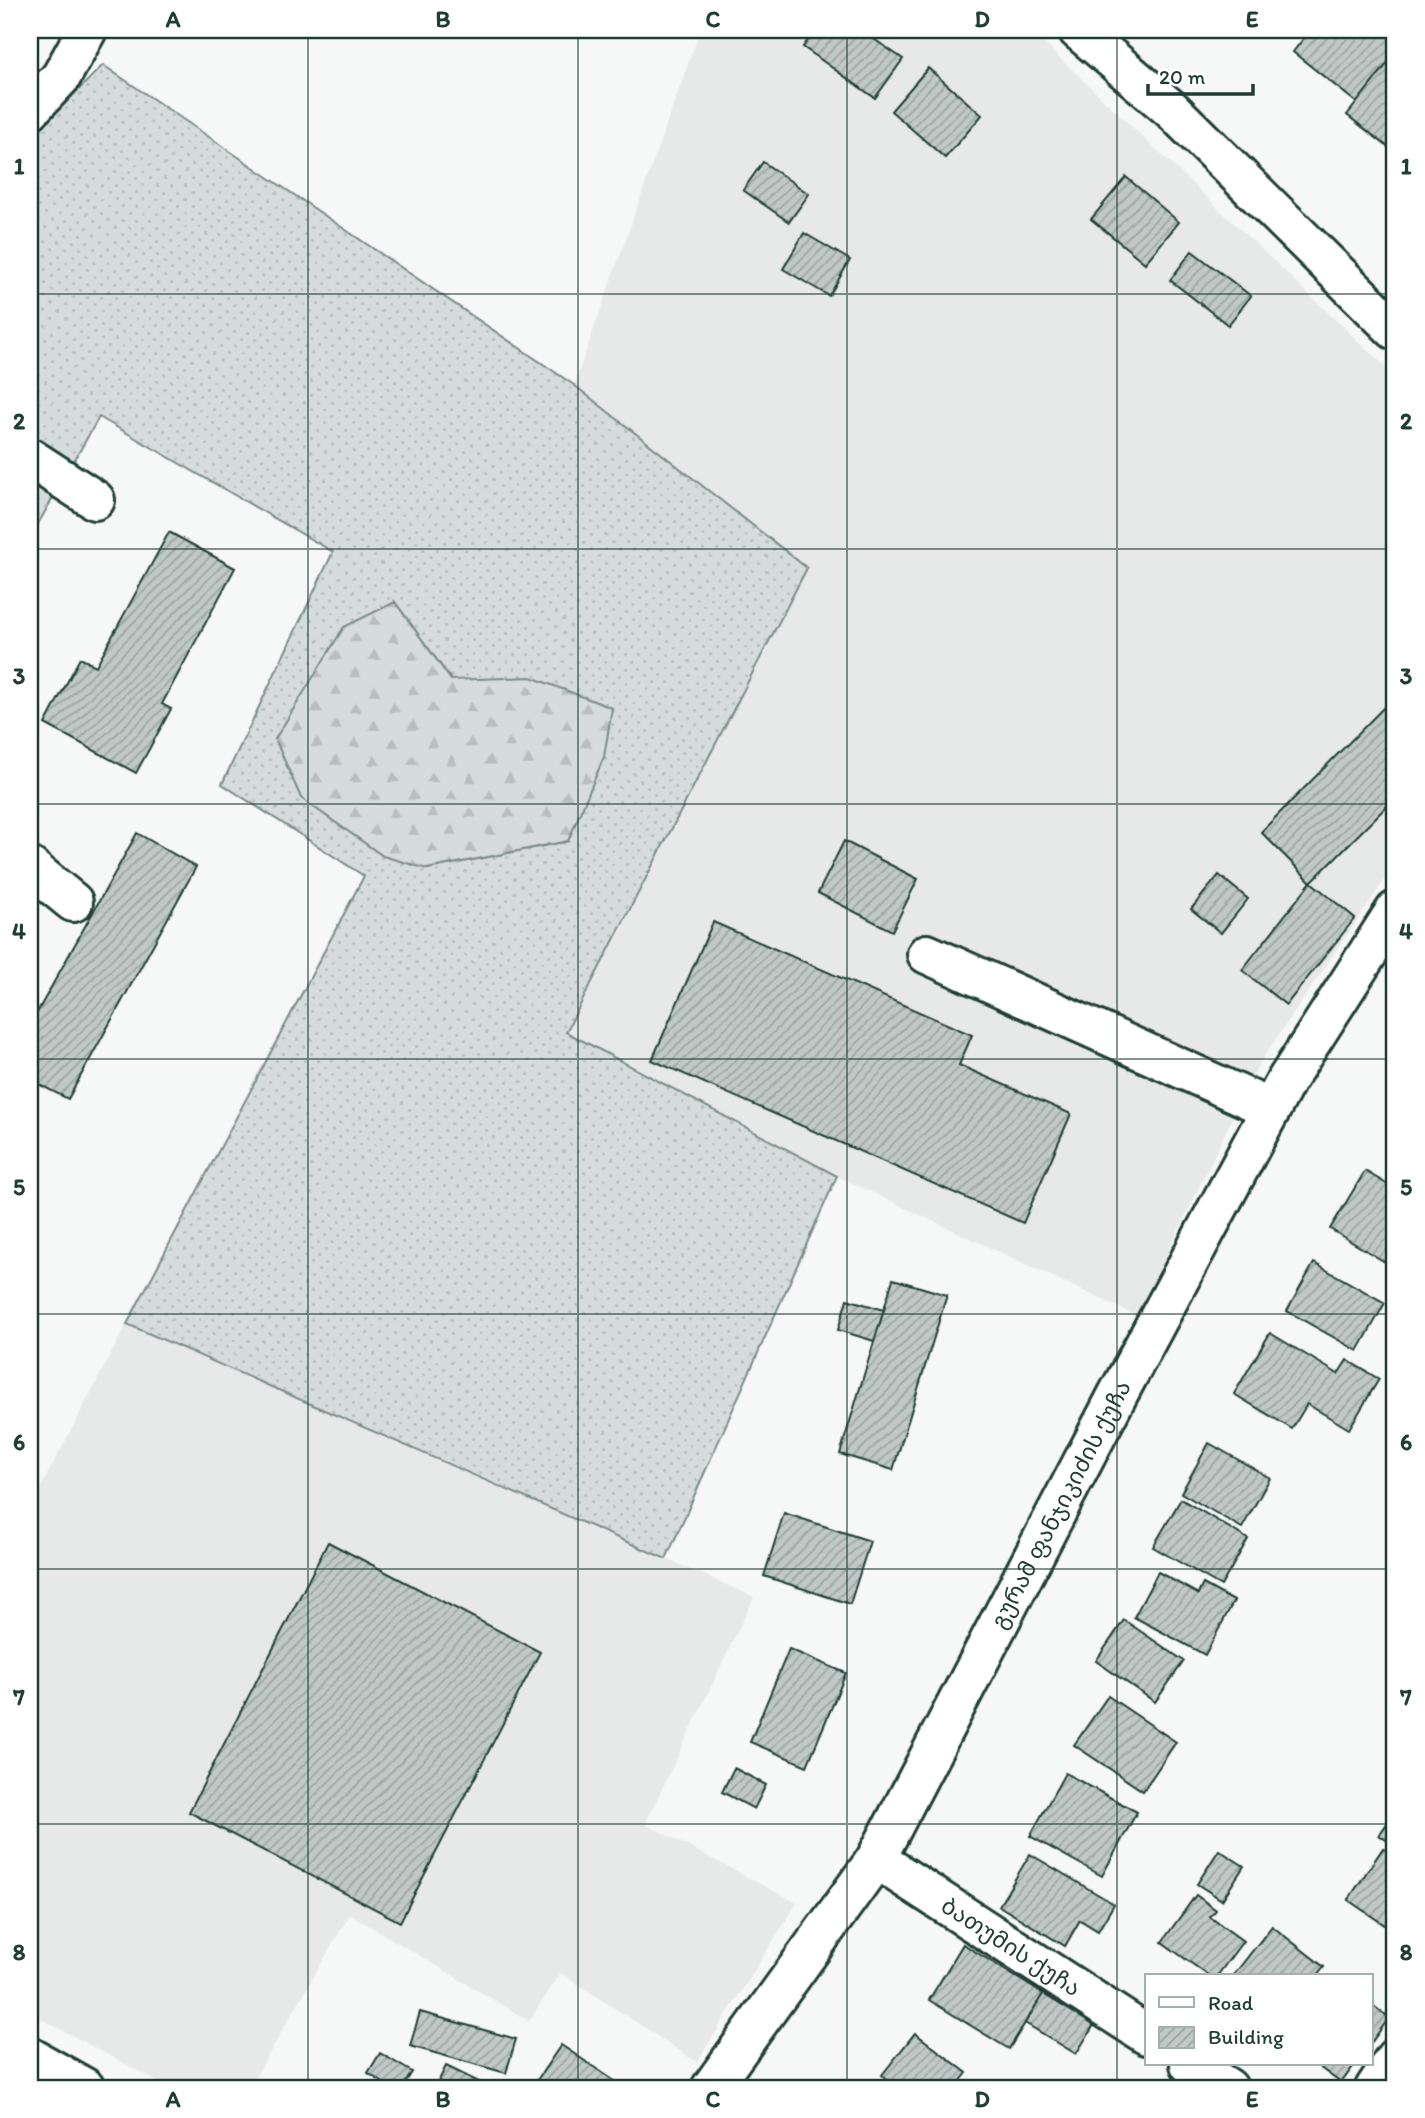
<svg xmlns="http://www.w3.org/2000/svg" width="1425" height="2118" font-family="Itim,'Noto Sans Georgian',sans-serif">
  <style>
    .built { fill: #e6e9e8 }
    .grass { fill: url(#grass-dots); stroke: #7a8c88; stroke-width: 2; fill-rule: evenodd }
    .forest { fill: url(#forest-firs); stroke: #7a8c88; stroke-width: 2 }
    .building { fill: url(#building-hatch); stroke: #1f3d34; stroke-width: 2 }
    .lines { fill: none; stroke-linecap: round; stroke-linejoin: round }
    .minor-casing { stroke: #1f3d34; stroke-width: 44 }
    .minor { stroke: #fff; stroke-width: 38 }
    .grid { fill: none; stroke: #1f3d34; stroke-width: 2; stroke-opacity: 0.55 }
    .labels { text-anchor: middle; dominant-baseline: central; stroke-width: 6; stroke-linejoin: round; paint-order: stroke }
    .street-label { font-size: 23px; fill: #1f3d34; stroke: #fff }
    .neatline { fill: none; stroke: #1f3d34; stroke-width: 2.5 }
    .grid-label { font-size: 23px; text-anchor: middle; font-weight: bold; fill: #1f3d34 }
  </style>
  <defs>
    <pattern id="grass-dots" width="8" height="8" patternUnits="userSpaceOnUse" patternTransform="scale(1.75)"><rect width="8" height="8" fill="#d6dcdb"/><path d="M2 2h.1M6 6h.1" fill="none" stroke="#b7bebd" stroke-width="1.8" stroke-linecap="round"/></pattern>
    <pattern id="forest-firs" width="22" height="20" patternUnits="userSpaceOnUse" patternTransform="scale(1.75)"><rect width="22" height="20" fill="#d6dcdb"/><path d="M5 1l3.5 6h-7zM16 11l3.5 6h-7z" fill="#b7bebd"/></pattern>
    <pattern id="building-hatch" width="6" height="6" patternUnits="userSpaceOnUse" patternTransform="scale(1.75)"><rect width="6" height="6" fill="#c0c9c6"/><path d="M-1 1l2-2M0 6l6-6M5 7l2-2" fill="none" stroke="#9ba4a2"/></pattern>
  </defs>
  <rect width="100%" height="100%" fill="#f6f7f7"/>
  <filter id="ink" filterUnits="userSpaceOnUse"><feTurbulence type="fractalNoise" baseFrequency=".0143" numOctaves="2"/><feDisplacementMap in="SourceGraphic" scale="14" xChannelSelector="R" yChannelSelector="G"/><feConvolveMatrix kernelMatrix="1 2 1 2 8 2 1 2 1" color-interpolation-filters="sRGB"/></filter>
  <g filter="url(#ink)">
    <g class="built">
      <path d="M700,30H1030L1395,376V865L1258,1065L1137,1316L837,1176L566,1032L806,568L574,385Z"/>
      <path d="M127,1324L754,1597L645,1824L797,1903L697,2062L561,1973L529,2021L350,1914L249,2088H170L30,2013V1508Z"/>
    </g>
    <path class="grass" d="M103,65L574,385L807,568L566,1032L837,1176L666,1559L127,1324L364,876L222,784L333,552L99,417L30,538V139ZM395,602L568,841L427,869Z"/>
    <path class="forest" d="M395,602L451,680L531,677L612,708L604,757L568,841L427,869L383,856L301,798L275,739L344,627Z"/>
    <g class="building">
      <path d="M815,30H876L871,37L903,59L875,98L803,47Z"/>
      <path d="M1310,30H1395V54L1357,103L1293,52Z"/>
      <path d="M1395,54V137L1388,147L1347,115Z"/>
      <path d="M928,68L982,115L945,158L891,111Z"/>
      <path d="M763,162L809,194L789,222L743,190Z"/>
      <path d="M1126,177L1179,222L1145,263L1091,219Z"/>
      <path d="M804,233L850,260L829,296L783,269Z"/>
      <path d="M1192,251L1251,296L1228,325L1170,280Z"/>
      <path d="M169,532L235,568L162,704L171,709L136,773L45,724L80,658L96,666Z"/>
      <path d="M1395,696V798L1311,882L1261,832Z"/>
      <path d="M137,833L196,867L68,1099L30,1080V1025Z"/>
      <path d="M844,841L918,879L892,931L818,893Z"/>
      <path d="M1219,875L1248,899L1221,933L1191,909Z"/>
      <path d="M1311,882L1355,918L1286,1005L1242,970Z"/>
      <path d="M713,922L972,1035L959,1065L1071,1114L1023,1223L652,1060Z"/>
      <path d="M1365,1171L1395,1189V1268L1330,1229Z"/>
      <path d="M1314,1263L1385,1303L1358,1351L1287,1311Z"/>
      <path d="M893,1279L947,1295L893,1470L840,1454Z"/>
      <path d="M847,1299L884,1310L874,1341L838,1330Z"/>
      <path d="M1270,1333L1338,1374L1347,1360L1379,1379L1349,1429L1307,1404L1292,1429L1234,1394Z"/>
      <path d="M1209,1443L1270,1478L1242,1528L1181,1493Z"/>
      <path d="M1181,1499L1248,1539L1221,1586L1153,1547Z"/>
      <path d="M784,1513L870,1541L850,1604L764,1576Z"/>
      <path d="M328,1542L540,1652L400,1922L189,1812Z"/>
      <path d="M1158,1572L1198,1594L1203,1584L1234,1601L1205,1655L1134,1617Z"/>
      <path d="M1124,1620L1184,1661L1155,1702L1096,1661Z"/>
      <path d="M789,1649L846,1673L807,1766L750,1742Z"/>
      <path d="M1108,1696L1176,1742L1143,1791L1074,1745Z"/>
      <path d="M734,1768L766,1785L754,1809L722,1792Z"/>
      <path d="M1065,1773L1137,1812L1102,1876L1030,1836Z"/>
      <path d="M1395,1812V1846L1379,1835Z"/>
      <path d="M1383,1848L1395,1857V1932L1348,1900Z"/>
      <path d="M1219,1850L1244,1866L1222,1900L1197,1884Z"/>
      <path d="M1030,1854L1114,1904L1098,1931L1080,1920L1065,1946L999,1906Z"/>
      <path d="M1196,1895L1216,1910L1210,1917L1243,1941L1217,1976H1209L1162,1942Z"/>
      <path d="M1272,1926L1324,1967L1317,1976H1233Z"/>
      <path d="M963,1944L1043,1994L1009,2049L929,2000Z"/>
      <path d="M1043,1994L1094,2025L1076,2054L1025,2023Z"/>
      <path d="M1371,2004L1389,2018L1371,2043Z"/>
      <path d="M420,2012L516,2039L506,2073L410,2046Z"/>
      <path d="M915,2033L967,2073L955,2088H900L882,2075Z"/>
      <path d="M561,2045L625,2088L533,2086Z"/>
      <path d="M380,2053L412,2072L402,2088H391L368,2073Z"/>
      <path d="M1315,2064H1355L1341,2083Z"/>
      <path d="M446,2066L491,2088H435Z"/>
    </g>
    <g class="lines">
      <defs>
        <g id="minor">
          <path d="M1078,30L1172,110L1395,330"/>
          <path d="M30,110L61,77L87,30"/>
          <path d="M30,458L95,500"/>
          <path d="M30,867L73,902"/>
          <path d="M927,954L1271,1109"/>
          <path id="s1" d="M876,1859L1147,2035"/>
          <path d="M30,2057L85,2088"/>
          <path d="M1190,2064L1228,2088"/>
          <path id="s2" d="M711,2088L876,1859L1117,1396L1286,1081L1395,911"/>
          <path d="M1375,2088L1395,2058"/>
        </g>
      </defs>
      <use href="#minor" class="minor-casing"/>
      <use href="#minor" class="minor"/>
    </g>
  </g>
  <path class="grid" d="M308,30V2088M578,30V2088M847,30V2088M1117,30V2088M30,294H1395M30,549H1395M30,804H1395M30,1059H1395M30,1314H1395M30,1569H1395M30,1824H1395"/>
  <g class="labels">
    <g class="street-label">
      <text stroke="none"><textPath href="#s2" startOffset="682">გურამ ფანჯიკიძის ქუჩა</textPath></text>
      <text stroke="none"><textPath href="#s1" startOffset="161">ბათუმის ქუჩა</textPath></text>
    </g>
  </g>
  <rect width="1425" height="2118" fill="none" stroke="#fff" stroke-width="77"/>
  <rect x="1145" y="1974" width="228" height="91" fill="#ffffff" stroke="#a5b1ae" stroke-width="2"/>
  <rect x="1159" y="1997" width="35" height="10" fill="#ffffff" stroke="#a5b1ae" stroke-width="2"/>
  <text x="1208" y="2010" font-size="21" fill="#1f3d34">Road</text>
  <rect x="1159" y="2027" width="35" height="21" fill="url(#building-hatch)" stroke="#a5b1ae" stroke-width="2"/>
  <text x="1208" y="2044" font-size="21" fill="#1f3d34">Building</text>
  <path d="M1148 84v10h105v-10" fill="none" stroke="#1f3d34" stroke-width="3.5"/>
  <text x="1159" y="84" font-size="21" fill="#1f3d34" stroke="#ffffff" stroke-width="5" paint-order="stroke">20 m</text>
  <rect x="38" y="38" width="1348" height="2042" class="neatline"/>
  <g class="grid-label">
    <text x="173" y="27">A</text>
    <text x="443" y="27">B</text>
    <text x="713" y="27">C</text>
    <text x="982" y="27">D</text>
    <text x="1252" y="27">E</text>
    <text x="19" y="174">1</text>
    <text x="1406" y="174">1</text>
    <text x="19" y="429">2</text>
    <text x="1406" y="429">2</text>
    <text x="19" y="684">3</text>
    <text x="1406" y="684">3</text>
    <text x="19" y="939">4</text>
    <text x="1406" y="939">4</text>
    <text x="19" y="1195">5</text>
    <text x="1406" y="1195">5</text>
    <text x="19" y="1450">6</text>
    <text x="1406" y="1450">6</text>
    <text x="19" y="1705">7</text>
    <text x="1406" y="1705">7</text>
    <text x="19" y="1960">8</text>
    <text x="1406" y="1960">8</text>
    <text x="173" y="2107">A</text>
    <text x="443" y="2107">B</text>
    <text x="713" y="2107">C</text>
    <text x="982" y="2107">D</text>
    <text x="1252" y="2107">E</text>
  </g>
</svg>
